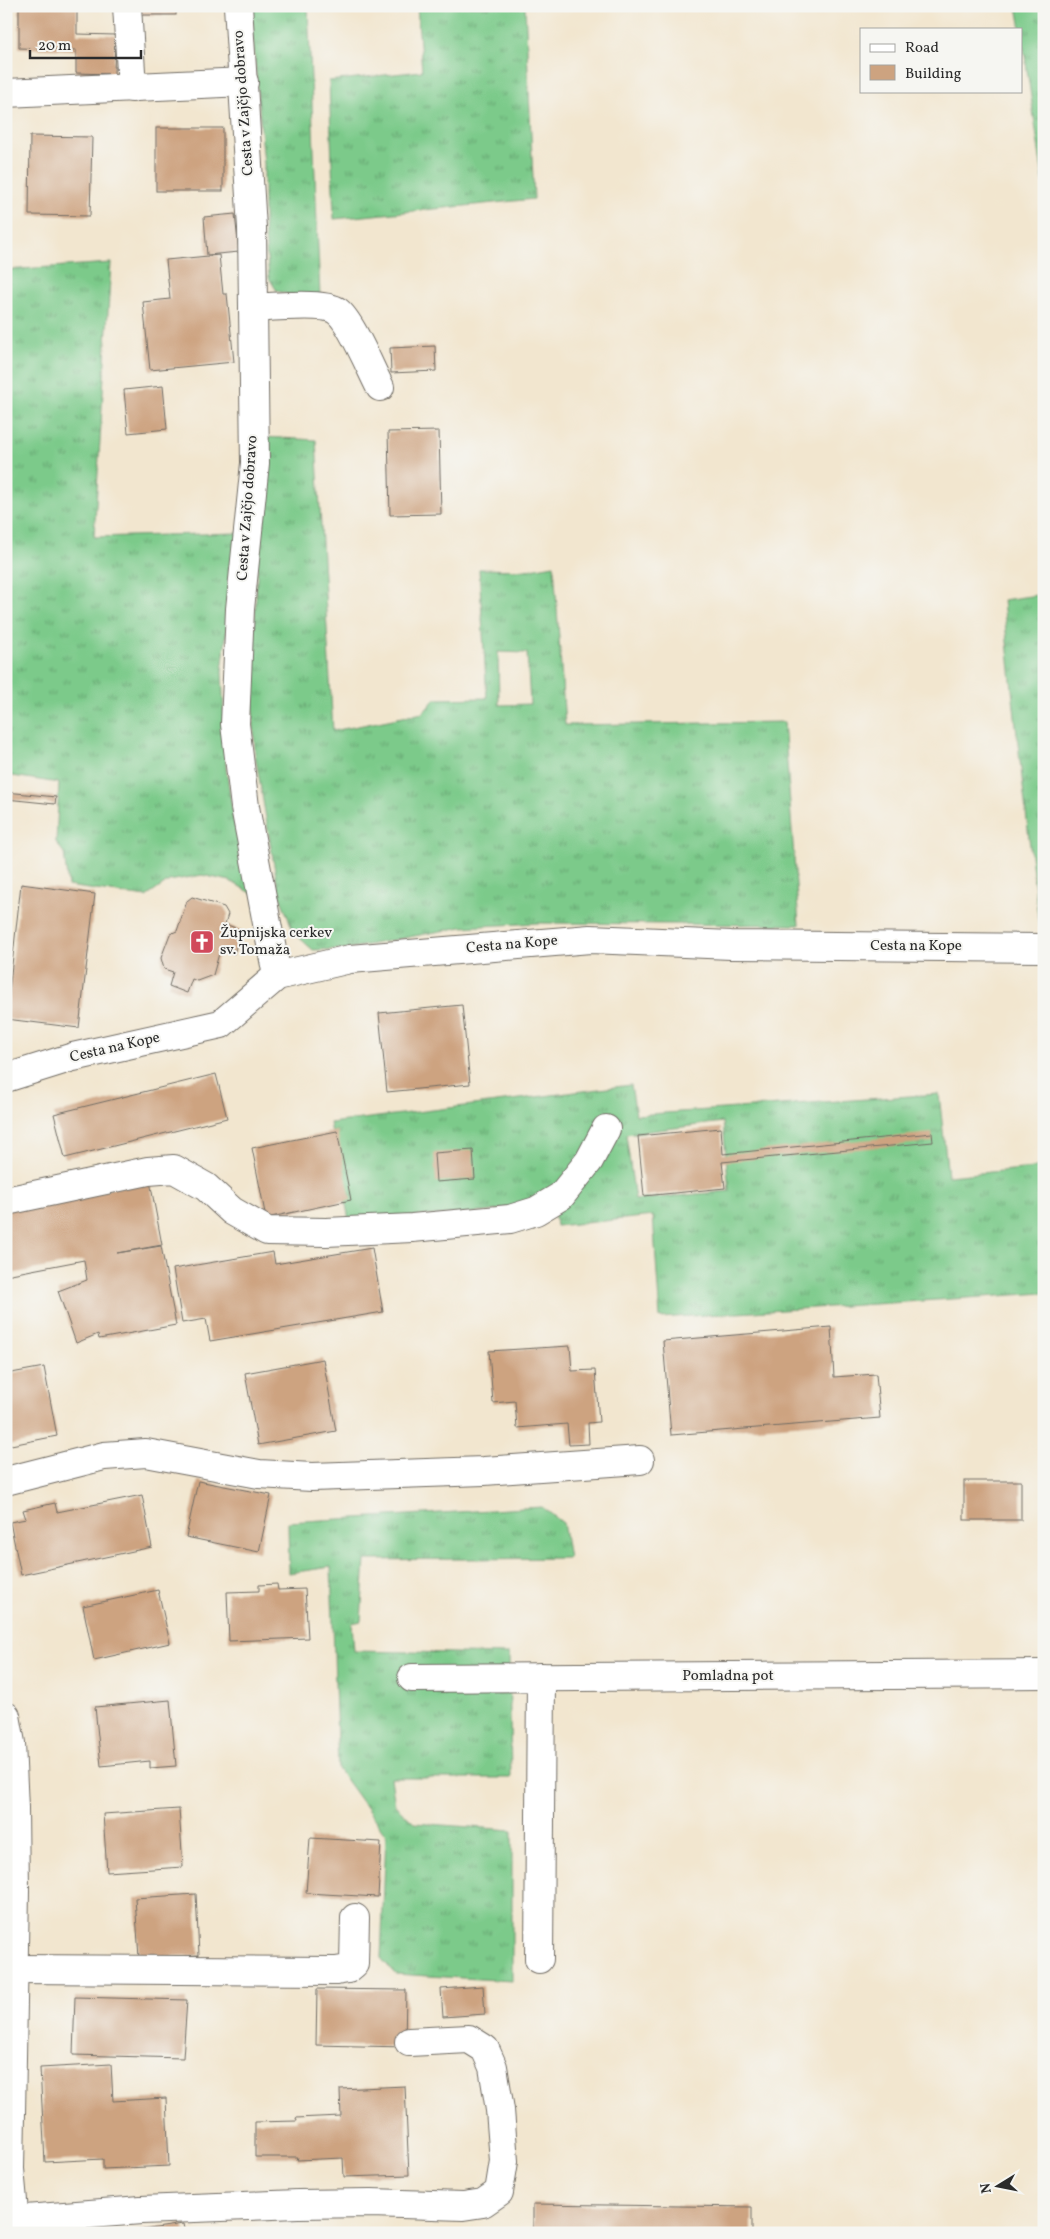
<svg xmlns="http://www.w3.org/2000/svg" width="1050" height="2239" font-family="Vollkorn,serif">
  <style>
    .grass { fill: url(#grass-tufts); stroke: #547a5a; fill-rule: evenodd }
    .building { fill: #cda380 }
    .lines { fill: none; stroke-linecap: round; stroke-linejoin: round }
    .minor-casing { stroke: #716c64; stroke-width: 30 }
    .minor { stroke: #fff; stroke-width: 28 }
    .labels { text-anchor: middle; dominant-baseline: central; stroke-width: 4; stroke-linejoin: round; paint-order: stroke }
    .street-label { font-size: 15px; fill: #2b2b2b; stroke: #f6f6f2 }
    .poi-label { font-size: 15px; fill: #2b2b2b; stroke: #f6f6f2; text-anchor: start }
  </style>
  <defs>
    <pattern id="grass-tufts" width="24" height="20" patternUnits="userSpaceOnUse" patternTransform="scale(1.25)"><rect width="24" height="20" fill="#7cca8a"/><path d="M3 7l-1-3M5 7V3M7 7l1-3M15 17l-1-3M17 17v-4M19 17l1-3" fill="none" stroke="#66a471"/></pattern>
  </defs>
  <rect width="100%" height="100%" fill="#f6f6f2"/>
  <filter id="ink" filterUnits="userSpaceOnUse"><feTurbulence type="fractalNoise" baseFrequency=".02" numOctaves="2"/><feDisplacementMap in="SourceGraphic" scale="10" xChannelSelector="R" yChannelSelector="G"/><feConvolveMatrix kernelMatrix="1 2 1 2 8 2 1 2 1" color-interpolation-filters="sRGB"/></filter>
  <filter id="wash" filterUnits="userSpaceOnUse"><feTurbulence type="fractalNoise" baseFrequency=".0096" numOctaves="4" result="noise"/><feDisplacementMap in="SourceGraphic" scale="20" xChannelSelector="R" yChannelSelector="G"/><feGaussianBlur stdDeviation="1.12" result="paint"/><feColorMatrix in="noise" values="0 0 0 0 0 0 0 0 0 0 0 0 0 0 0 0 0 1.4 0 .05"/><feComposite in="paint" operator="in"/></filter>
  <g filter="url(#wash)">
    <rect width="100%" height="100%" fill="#f2e6cf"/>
    <g class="grass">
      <path d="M250,6H308L320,296H294L277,291L269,278L264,226V164Z"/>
      <path d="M417,6H525L534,199L334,219L329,81L422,71Z"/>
      <path d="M1017,6H1044V185L1021,29Z"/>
      <path d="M111,263L94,537L238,533L222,671L226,768L235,828L257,896L230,881L202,875L169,881L146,897L68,886L64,853L56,842L59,783L6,775V270Z"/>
      <path d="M264,437L316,440L333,731L423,713L435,699L487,698L479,569L525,570L554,565L565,725L784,722L799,925L538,923L462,927L346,949L313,950L294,933L279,894L255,754L252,687L254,638ZM498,652L527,653L530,704L499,705Z"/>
      <path d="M1044,594V926H1039C1027,817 1013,709 1003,600Z"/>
      <path d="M631,1085L636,1115L939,1094L948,1176L1044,1167V1293L660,1318L653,1216L556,1226L552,1195L533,1203L486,1212L349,1220L330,1123ZM723,1122L729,1191L635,1200L626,1134Z"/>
      <path d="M542,1507L563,1523L569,1558L365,1560L361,1621L352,1623L354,1651L509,1654L511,1778H391L395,1805L414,1823L512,1830V1981L395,1974L381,1958L386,1835L338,1769L331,1567L289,1573L288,1522Z"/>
    </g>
    <g id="blocks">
      <g class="building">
        <path d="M19,6H77V34L115,35L114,74L76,73V50L19,48Z"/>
        <rect x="131" y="6" width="45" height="9"/>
        <rect x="156" y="128" width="67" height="63"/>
        <path d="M30,136L92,137L90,216L29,215Z"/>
        <path d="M235,214L239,252L207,255L204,217Z"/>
        <path d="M219,255L223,294H227L234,362L150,370L143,302L170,299L166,260Z"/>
        <path d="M435,346L436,371L391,373L390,348Z"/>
        <path d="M163,386L167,429L128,433L124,390Z"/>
        <path d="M439,431L441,514L390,515L388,432Z"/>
        <path d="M6,792L56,797L55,804L6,799Z"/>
        <path d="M21,884L95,894L79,1028L6,1019Z"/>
        <path d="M192,897L224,907L228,914L225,924L241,930L234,954L220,950L213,975L197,981L192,979L187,993L169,986L173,972L164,969L161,958L170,934L177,931L187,901Z"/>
        <path d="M462,1005L470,1084L387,1092L379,1013Z"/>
        <path d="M216,1074L227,1118L65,1158L54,1114Z"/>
        <path d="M721,1128L723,1154L932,1133L933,1142L722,1162L725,1188L644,1196L638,1136Z"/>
        <path d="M337,1131L351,1200L266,1218L252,1148Z"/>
        <path d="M473,1150L475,1179L436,1182L434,1153Z"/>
        <path d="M150,1181L162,1245L117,1253L161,1246L176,1325L99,1339L98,1334L76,1343L58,1291L87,1280L84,1260L6,1275V1209Z"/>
        <path d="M372,1248L383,1312L210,1341L206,1319L182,1323L173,1269L273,1252L275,1264Z"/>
        <path d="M831,1327L834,1377L876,1374L880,1418L671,1435L663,1341Z"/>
        <path d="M570,1346L572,1371L595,1370L599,1422L588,1423L589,1444L569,1445L567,1424L517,1428L515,1401L493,1403L489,1351Z"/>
        <path d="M323,1359L336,1431L258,1445L245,1373Z"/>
        <path d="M44,1367L57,1436L6,1446V1374Z"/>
        <path d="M198,1481L271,1495L259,1552L186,1537Z"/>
        <rect x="964" y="1481" width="57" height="39"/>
        <path d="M142,1495L152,1547L21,1575L10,1522L26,1519L23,1510L55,1503L57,1512Z"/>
        <path d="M277,1584L278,1590L305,1589L308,1638L229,1641L227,1592L259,1591V1585Z"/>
        <path d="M158,1590L170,1643L94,1660L83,1606Z"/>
        <path d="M170,1700L176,1766L150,1768V1761L101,1766L95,1707Z"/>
        <path d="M179,1809L183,1867L107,1872L103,1814Z"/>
        <path d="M310,1838L381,1842L378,1897L306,1893Z"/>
        <path d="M196,1894L199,1955L139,1958L135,1898Z"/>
        <path d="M483,1986L485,2014L443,2017L441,1989Z"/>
        <path d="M317,1989L406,1990L405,2047L316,2045Z"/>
        <path d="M75,1997L187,2000L183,2058L73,2055Z"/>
        <path d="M111,2064L113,2101L166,2098L169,2166L103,2169V2159L45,2162L40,2068Z"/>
        <path d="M405,2086L409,2175L344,2177L343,2158L297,2160L298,2157H255V2122L297,2121L296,2118L341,2116L340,2089Z"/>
        <path d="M533,2204L752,2207V2233H533Z"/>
        <path d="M183,2224L185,2233H129V2232Z"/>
      </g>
    </g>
  </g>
  <g filter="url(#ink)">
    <use href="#blocks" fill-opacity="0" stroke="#716c64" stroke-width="1"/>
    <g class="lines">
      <defs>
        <g id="minor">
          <path d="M127,6L132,88"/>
          <path d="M238,6L252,228L255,463L240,609L235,724L245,807L277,976"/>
          <path d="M6,93L244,82"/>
          <path d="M253,308C270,307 325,302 337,311C351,321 371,370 380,387"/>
          <path d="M6,1078L73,1057L221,1024L277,976L350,959L590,939L731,945L1044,948"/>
          <path d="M6,1201L148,1171L174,1169L206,1187L232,1211L267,1231L326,1232L412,1228L510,1219L536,1211L561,1196L589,1161L606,1129"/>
          <path d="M6,1481L104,1456L146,1453L259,1474L312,1477L484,1471L640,1460"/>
          <path d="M412,1678L1044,1674"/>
          <path d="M6,1716L11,1743L14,1808L15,1891L10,2169L16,2233"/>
          <path d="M539,1959L541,1677"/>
          <path d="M13,1969L336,1971L348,1969L354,1964L355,1918"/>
          <path d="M13,2220L141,2210L298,2204L371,2203L463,2206L483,2203L499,2192L504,2161L500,2110L493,2067L485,2049L469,2039L409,2042"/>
        </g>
      </defs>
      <use href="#minor" class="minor-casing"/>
      <use href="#minor" class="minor"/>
    </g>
  </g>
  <defs>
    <symbol id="church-square" viewBox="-11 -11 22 22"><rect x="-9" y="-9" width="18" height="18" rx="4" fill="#d1495b" stroke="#f6f6f2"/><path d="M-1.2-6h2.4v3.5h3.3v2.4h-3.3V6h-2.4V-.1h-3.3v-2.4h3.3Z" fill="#fff"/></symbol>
  </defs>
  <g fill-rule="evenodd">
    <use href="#church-square" x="188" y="928" width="28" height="28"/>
  </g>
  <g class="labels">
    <g class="street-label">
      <text transform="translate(244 103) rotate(-94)">Cesta v Zajčjo dobravo</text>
      <text transform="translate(248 508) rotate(-86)">Cesta v Zajčjo dobravo</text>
      <text transform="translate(512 945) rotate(-5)">Cesta na Kope</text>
      <text x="916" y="946">Cesta na Kope</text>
      <text transform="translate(115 1048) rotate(-13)">Cesta na Kope</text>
      <text x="728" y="1676">Pomladna pot</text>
    </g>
    <g class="poi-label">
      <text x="220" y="933">Župnijska cerkev<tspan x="220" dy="17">sv. Tomaža</tspan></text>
    </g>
  </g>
  <rect width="1050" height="2239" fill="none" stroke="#f6f6f2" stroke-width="25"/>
  <rect x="860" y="28" width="162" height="65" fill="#f6f6f2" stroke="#a5a5a2"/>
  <rect x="870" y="44" width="25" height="8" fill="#ffffff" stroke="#a5a5a2"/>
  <text x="905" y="52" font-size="15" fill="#2b2b2b">Road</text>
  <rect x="870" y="65" width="25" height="15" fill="#cda380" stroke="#a5a5a2"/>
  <text x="905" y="78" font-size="15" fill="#2b2b2b">Building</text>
  <g transform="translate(998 2186) rotate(260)" stroke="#f6f6f2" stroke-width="4" paint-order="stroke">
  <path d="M0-4L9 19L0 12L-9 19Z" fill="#2b2b2b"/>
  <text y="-8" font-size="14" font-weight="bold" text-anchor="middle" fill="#2b2b2b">N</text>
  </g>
  <path d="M30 50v8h111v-8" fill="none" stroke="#2b2b2b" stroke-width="2.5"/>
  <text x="38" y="50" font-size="15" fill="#2b2b2b" stroke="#f6f6f2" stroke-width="4" paint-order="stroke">20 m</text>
</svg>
